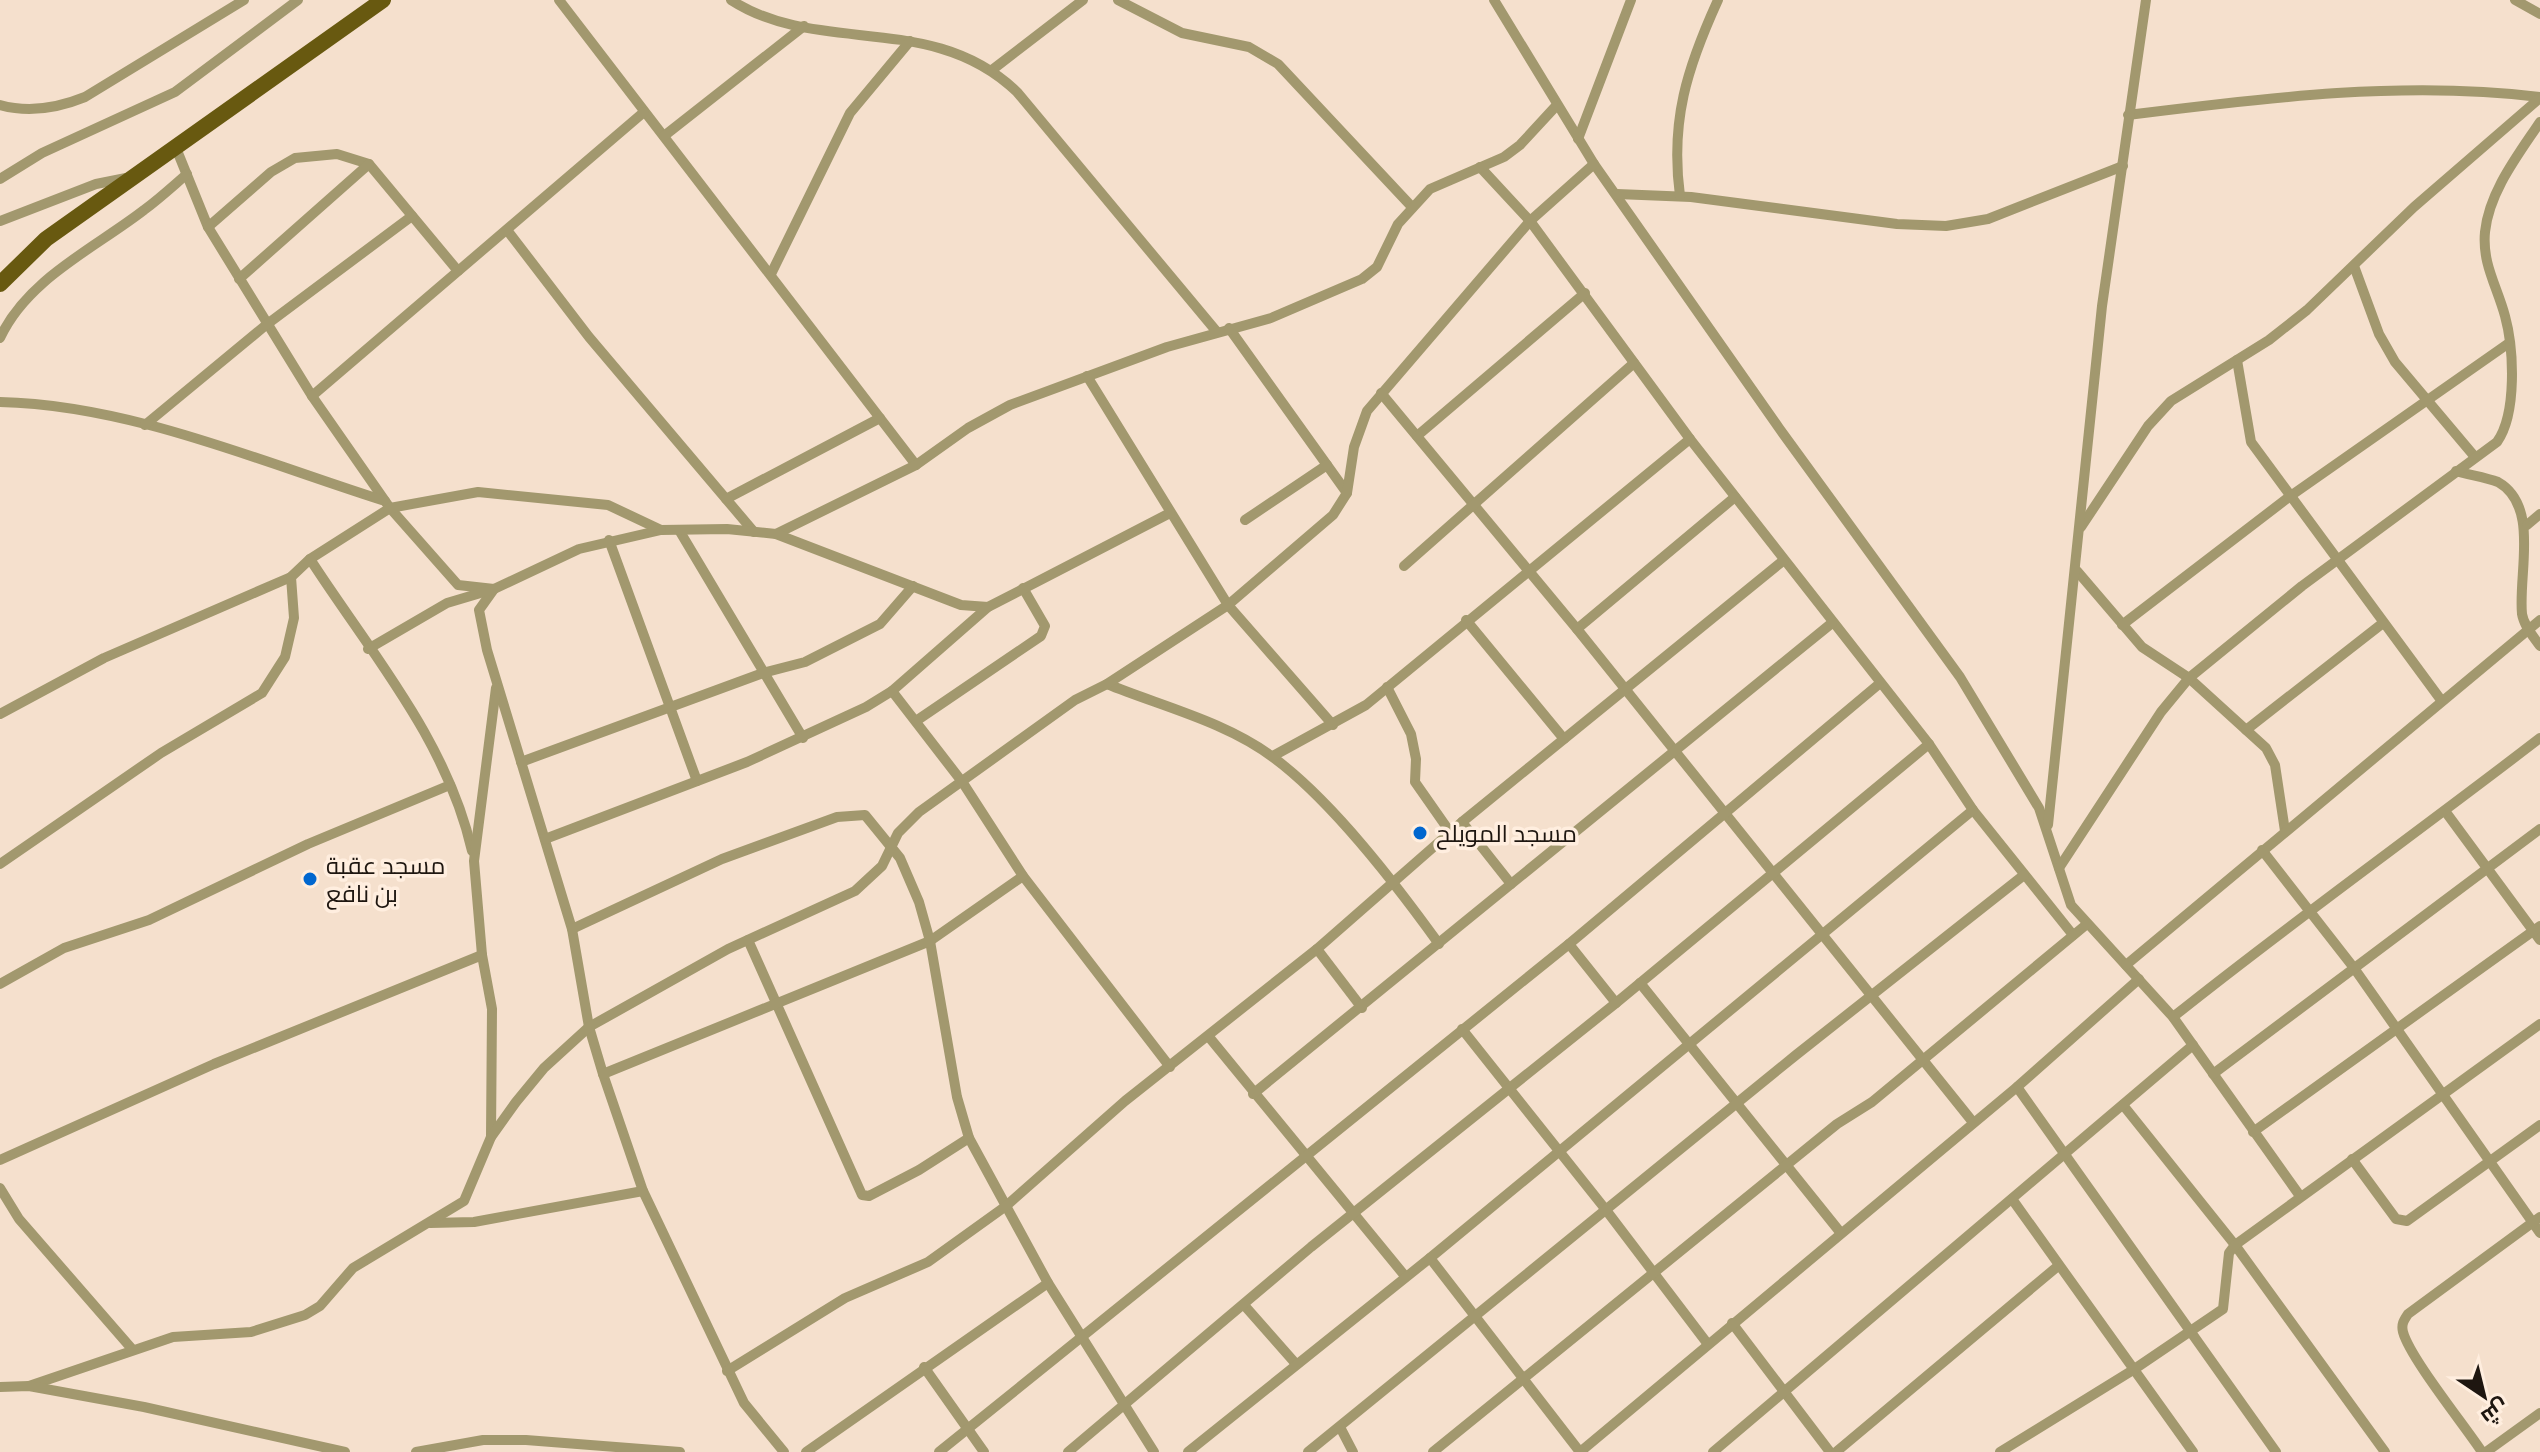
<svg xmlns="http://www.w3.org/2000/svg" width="2540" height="1452" font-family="'Archivo Narrow',Cairo,sans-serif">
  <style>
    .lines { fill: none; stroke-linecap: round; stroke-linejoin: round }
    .minor { stroke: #a2986e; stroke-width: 10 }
    .primary { stroke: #685910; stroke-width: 16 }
    .poi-dot { fill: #0167cf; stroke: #ffeedf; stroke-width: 3 }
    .labels { text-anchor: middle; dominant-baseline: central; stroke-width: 7; stroke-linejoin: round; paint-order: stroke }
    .poi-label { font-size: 24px; fill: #1e1610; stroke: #ffeedf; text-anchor: start }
  </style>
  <rect width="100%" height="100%" fill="#f5e0cd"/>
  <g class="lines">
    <g class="minor">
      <path d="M559,0L916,465"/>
      <path d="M731,0C819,57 932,10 1017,92L1217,332"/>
      <path d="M1118,0L1182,33L1249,47L1278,64L1412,207"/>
      <path d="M1494,0L1594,164L1779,428L1960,677L2039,808L2071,905L2173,1017L2300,1196"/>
      <path d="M2515,0L2540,14"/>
      <path d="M992,70L1083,0"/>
      <path d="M0,105C29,113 58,108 85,97L244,0"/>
      <path d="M2128,115C2264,98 2404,80 2540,97"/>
      <path d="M664,136L804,26"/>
      <path d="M1578,139L1631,0"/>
      <path d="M176,148L208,227L312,396L390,508L458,585L494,589L479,610L487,650L572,929L589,1027L603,1074L643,1191L744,1403L784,1452"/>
      <path d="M1480,167L1530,221L1690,439L1929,744L1973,810L2073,935"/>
      <path d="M0,179L42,153L175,92L298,0"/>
      <path d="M1617,194L1691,197L1897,224L1946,226L1988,219L2123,166"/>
      <path d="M1680,196C1670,121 1687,68 1718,0"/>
      <path d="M0,221L96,184L126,178"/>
      <path d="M208,227L271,172L295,158L337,154L369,164L458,271"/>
      <path d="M507,230L589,337L754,532"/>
      <path d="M2354,266L2379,334L2395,362L2475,457"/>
      <path d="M771,274L850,113L910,41"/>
      <path d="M239,279L369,164"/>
      <path d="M1229,328L1347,493"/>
      <path d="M0,338C27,279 95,248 144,210C159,199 173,186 187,174"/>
      <path d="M2237,360L2251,442L2441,700"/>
      <path d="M1087,376L1228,605L1333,725"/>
      <path d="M1381,393L1577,629L1972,1121"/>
      <path d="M312,396L644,112"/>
      <path d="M0,402C131,405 261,462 385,501"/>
      <path d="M145,425L266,325L412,216"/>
      <path d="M1417,436L1585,293"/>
      <path d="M2456,471C2469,475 2485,477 2498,482C2540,506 2518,573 2522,614C2524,626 2533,636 2540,646"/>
      <path d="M726,499L880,418"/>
      <path d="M1245,520L1327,465"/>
      <path d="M2527,525L2540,514"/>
      <path d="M2081,527L2148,426L2171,401L2269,340L2307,310L2414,207L2540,98"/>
      <path d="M679,530L803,738"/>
      <path d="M776,534L916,465L968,428L1010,405L1167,347L1271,318L1362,279L1377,267L1398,224L1430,189L1504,157L1520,145L1556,106"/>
      <path d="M609,540L697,781"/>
      <path d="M310,559C370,652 447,740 472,851"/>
      <path d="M1404,566L1634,363"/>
      <path d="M2077,571L2142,647L2189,678L2266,748L2275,765L2285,831"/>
      <path d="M1466,620L1564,739"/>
      <path d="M2122,625L2289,497L2509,343"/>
      <path d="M1577,629L1735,497"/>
      <path d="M368,649L447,603L494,589L579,549L661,530L727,529L776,534L961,605L988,607"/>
      <path d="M1107,684C1161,706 1227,722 1274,758C1333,802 1395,883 1439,944"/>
      <path d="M1387,687L1411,734L1416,759L1415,782L1450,832"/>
      <path d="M892,691L963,783L1023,876L1170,1067"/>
      <path d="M0,714L104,658L291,577"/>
      <path d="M916,721L1041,636L1045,626L1023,588"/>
      <path d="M2246,730L2383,623"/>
      <path d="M1273,756L1366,705L1690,439"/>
      <path d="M521,762L763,673L805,662L880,624L913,586"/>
      <path d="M2445,811L2540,940"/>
      <path d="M1462,822L1511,884"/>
      <path d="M2048,825L2102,306L2146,0"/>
      <path d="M545,839L747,762L866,707L892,691L988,607L1170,513"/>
      <path d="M2262,850L2354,968L2540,1233"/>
      <path d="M0,864L161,753L262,693L285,657L294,618L291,577L310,559L390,508L478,492L608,505L661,530"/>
      <path d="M2059,868L2161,712L2189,678L2302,586L2497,442C2517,414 2514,349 2505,316C2497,286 2482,264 2485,232C2489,192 2518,155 2540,122"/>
      <path d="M572,929L722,859L837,817L865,815L900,858L919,902L930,941L957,1097L969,1138L1048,1283L1154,1452"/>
      <path d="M748,940L862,1195L869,1196L919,1170L969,1138"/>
      <path d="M1569,944L1616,1003"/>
      <path d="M1317,949L1362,1008"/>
      <path d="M2126,965L2540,620"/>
      <path d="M1640,983L1840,1232"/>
      <path d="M0,984L64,948L149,920L308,844L450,785"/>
      <path d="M2173,1017C2293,921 2418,832 2540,738"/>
      <path d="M1462,1029L1606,1210L1707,1343"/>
      <path d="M1209,1037L1405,1276"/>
      <path d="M603,1074L930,941L1023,876"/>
      <path d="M2213,1074L2540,829"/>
      <path d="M2017,1087L2276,1452"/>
      <path d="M1253,1094L1832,623"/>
      <path d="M2123,1105L2235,1245L2385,1452"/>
      <path d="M2253,1132L2540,926"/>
      <path d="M491,1137L492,1009L482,955L474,861L496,688"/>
      <path d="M2352,1159L2396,1219L2407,1221L2540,1125"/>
      <path d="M0,1160L214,1064L482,955"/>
      <path d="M0,1188L19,1219L132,1349"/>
      <path d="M2012,1199L2193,1452"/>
      <path d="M430,1223L474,1222L643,1191"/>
      <path d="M1430,1258L1580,1452"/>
      <path d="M1244,1305L1296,1364"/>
      <path d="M1732,1323L1830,1452"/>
      <path d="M924,1367L984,1452"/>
      <path d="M727,1371L845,1298L928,1262L1006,1206L1125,1101L1317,949L1462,822L1784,560"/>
      <path d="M29,1386L173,1337L251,1332L305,1315L320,1306L353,1268L464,1201L491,1137L516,1102L544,1068L589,1027L728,949L855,891L882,866L898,833L919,812L1075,700L1107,684L1228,605L1333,515L1347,493L1354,447L1367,411L1530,221L1594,164"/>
      <path d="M0,1387L29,1386L144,1407L345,1452"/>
      <path d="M1340,1427L1353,1452"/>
      <path d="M416,1452L483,1440H526L680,1452"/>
      <path d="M806,1452L1048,1283"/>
      <path d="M939,1452L1569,944L1879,684"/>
      <path d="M1068,1452L1311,1247L1616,1003L1929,744"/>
      <path d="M1188,1452L1430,1258L1973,810"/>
      <path d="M1308,1452L1796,1055L2024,875"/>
      <path d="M1433,1452L1837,1124L1872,1102L2087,924"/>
      <path d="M1580,1452L2017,1087L2139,979"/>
      <path d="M1713,1452L2193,1045"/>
      <path d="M1836,1452L2058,1266"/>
      <path d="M2000,1452L2133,1370L2223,1309L2229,1253L2235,1245L2540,1024"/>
      <path d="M2482,1452C2465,1426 2410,1358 2403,1332C2401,1324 2404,1320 2408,1314L2540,1217"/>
      <path d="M2486,1452L2540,1413"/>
    </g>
    <path class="primary" d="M0,284L46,239L383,0"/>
  </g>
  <g class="poi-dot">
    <circle cx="1420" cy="833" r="8"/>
    <circle cx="310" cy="879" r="8"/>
  </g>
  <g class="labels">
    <g class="poi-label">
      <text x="1436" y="833">مسجد المويلح</text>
      <text x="326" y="865">مسجد عقبة<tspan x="326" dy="28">بن نافع</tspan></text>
    </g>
  </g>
  <g transform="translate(2484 1396) rotate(145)" stroke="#ffeedf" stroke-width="6" paint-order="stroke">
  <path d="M0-6L14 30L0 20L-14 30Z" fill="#1e1610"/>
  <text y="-12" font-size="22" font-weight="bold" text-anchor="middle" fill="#1e1610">ش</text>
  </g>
</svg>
